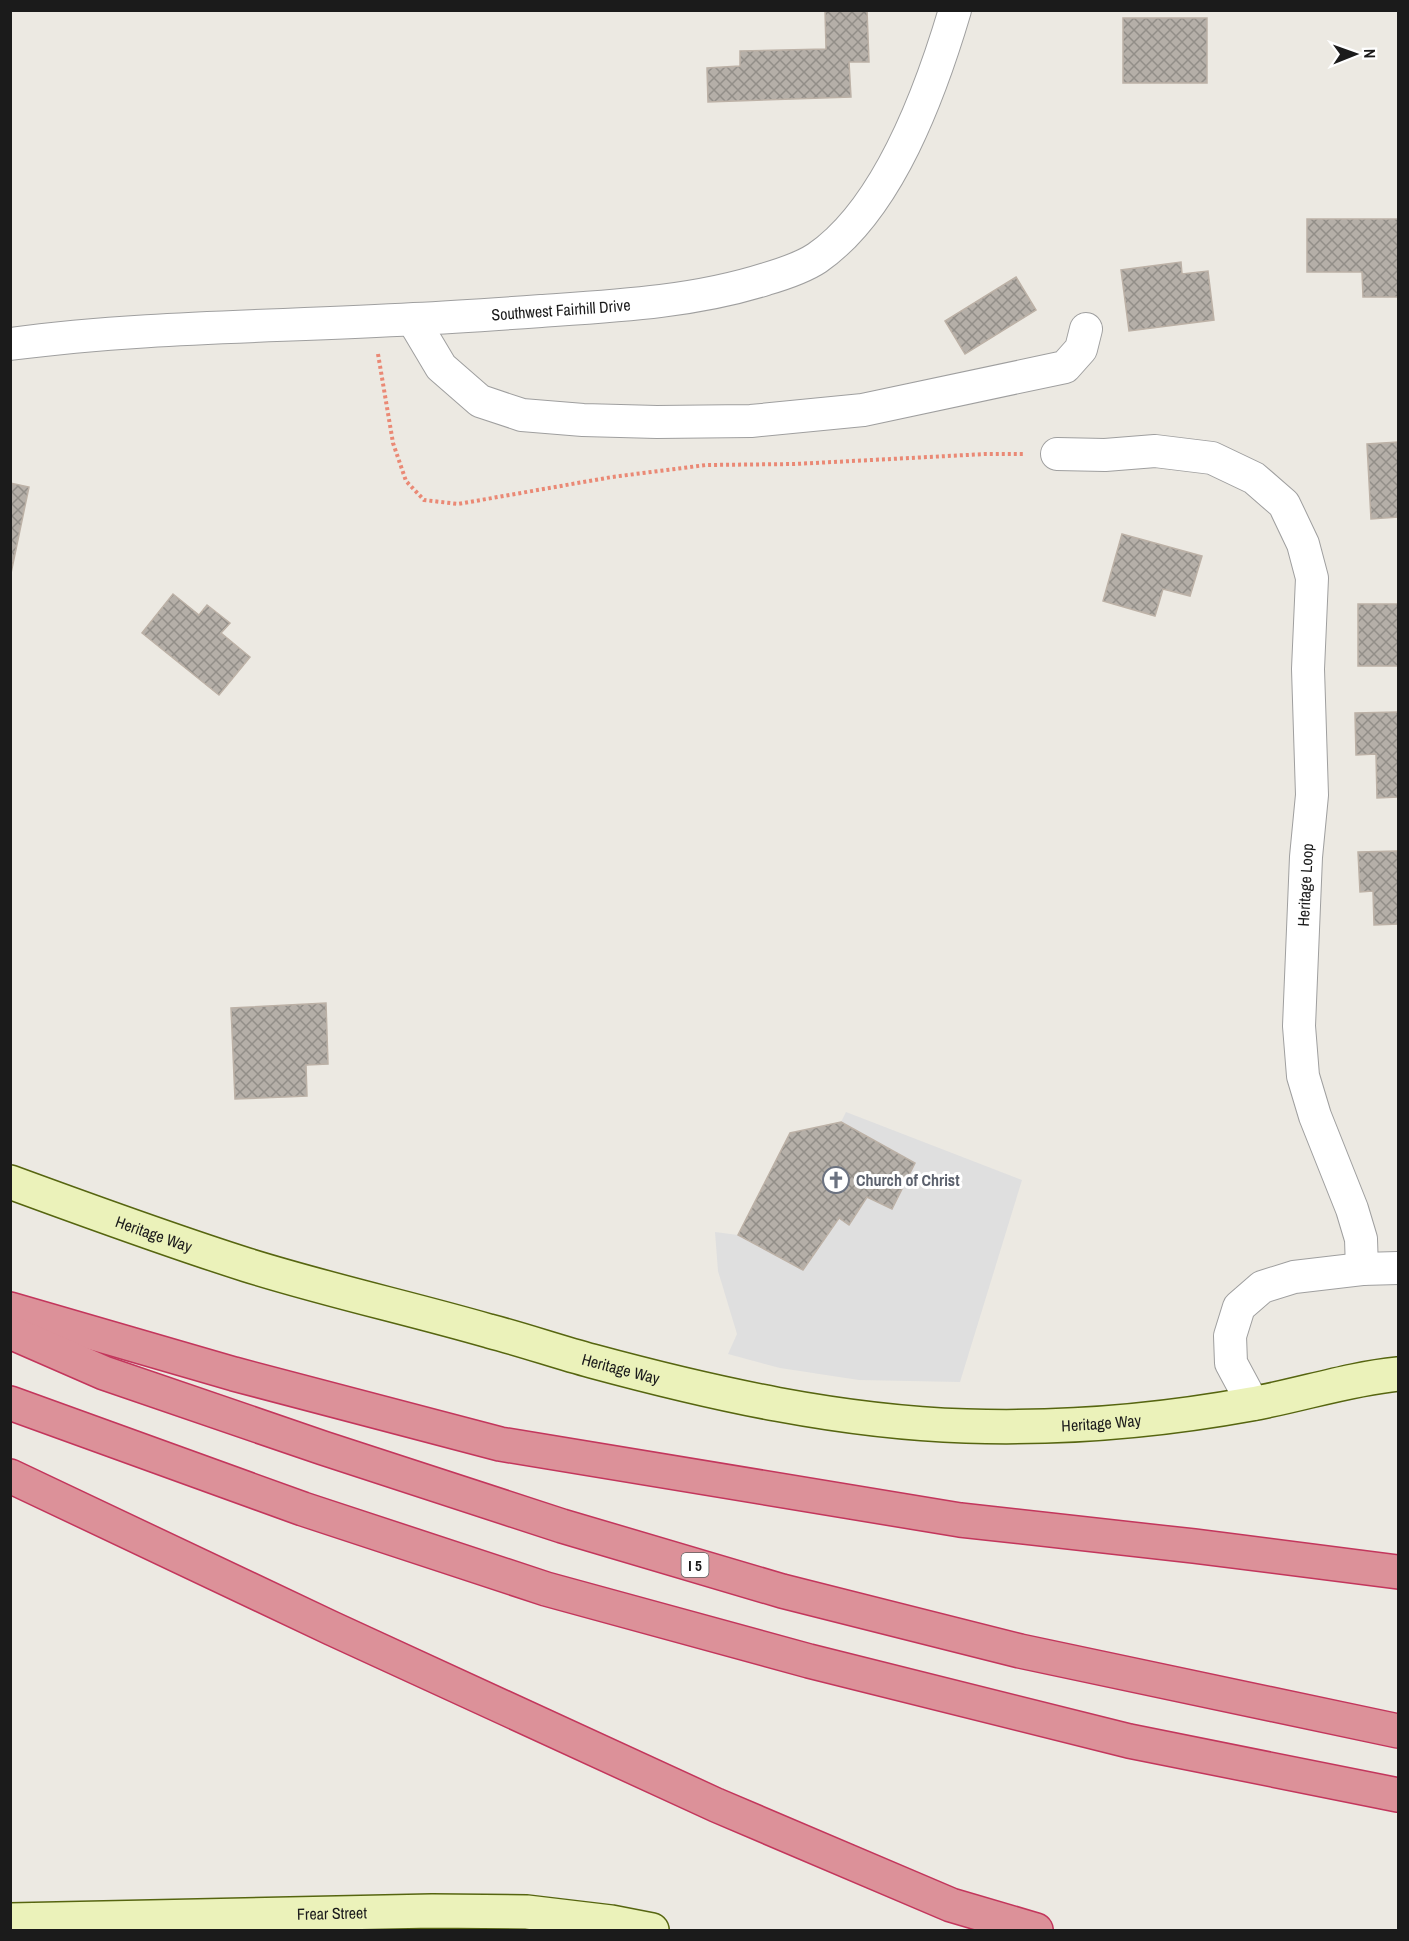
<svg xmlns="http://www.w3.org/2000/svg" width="1409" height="1941" font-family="'Archivo Narrow',sans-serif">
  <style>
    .parking { fill: #dfdfdf }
    .building { fill: url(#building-cross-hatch); stroke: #bcb1a6; stroke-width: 1.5 }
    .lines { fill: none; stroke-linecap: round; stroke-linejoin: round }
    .street-casing { stroke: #9f9f9f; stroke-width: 34 }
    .secondary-casing { stroke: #566510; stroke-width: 36 }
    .highway-casing { stroke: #c3365c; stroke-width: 36 }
    .path { stroke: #ea8975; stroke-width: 4; stroke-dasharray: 3 3; stroke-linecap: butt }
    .street { stroke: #fff; stroke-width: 32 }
    .secondary { stroke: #ebf2ba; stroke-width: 33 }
    .highway { stroke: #dc9199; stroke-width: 33 }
    .labels { text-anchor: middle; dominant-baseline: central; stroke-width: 6; stroke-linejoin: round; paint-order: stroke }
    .shield { fill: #fff; stroke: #5f5f5f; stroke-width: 1.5 }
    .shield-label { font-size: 15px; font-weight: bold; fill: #1b1b1b }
    .street-label { font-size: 16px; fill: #1b1b1b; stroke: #fff }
    .worship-label { font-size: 16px; font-weight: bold; fill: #5b616d; stroke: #fff; text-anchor: start }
  </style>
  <defs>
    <pattern id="building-cross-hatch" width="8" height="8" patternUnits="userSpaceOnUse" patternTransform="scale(1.5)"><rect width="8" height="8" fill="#b5afa8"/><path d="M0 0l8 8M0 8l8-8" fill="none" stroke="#928e88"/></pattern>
  </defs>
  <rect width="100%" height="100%" fill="#ece9e2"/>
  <path class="parking" d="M846,1112L1022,1180L960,1382L859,1380L780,1368L728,1354L737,1334L718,1271L715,1232L738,1235L803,1270L839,1218L849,1224L867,1197L892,1208L915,1163L841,1122Z"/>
  <g class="building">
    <path d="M825,10H867L869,62H849L851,97L708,102L707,68L740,66V51L826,49Z"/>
    <rect x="1123" y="18" width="84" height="65"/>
    <path d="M1307,219H1398V297H1363L1362,272H1307Z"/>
    <path d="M1181,262L1182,274L1208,271L1214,320L1129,331L1121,270Z"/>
    <path d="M1016,277L1036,310L965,354L945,321Z"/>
    <path d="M1398,442V517L1371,519L1367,444Z"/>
    <path d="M10,483L29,487L10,578Z"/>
    <path d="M1122,534L1202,556L1190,596L1163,589L1155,616L1103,601Z"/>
    <path d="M173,594L199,615L207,605L230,623L221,633L250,657L219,695L142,633Z"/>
    <rect x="1358" y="604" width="40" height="62"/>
    <path d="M1398,712V797L1377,798L1376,754L1356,755L1355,713Z"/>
    <path d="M1398,851V924L1374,925L1373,891L1360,892L1358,852Z"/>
    <path d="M326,1003L328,1064L306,1065L307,1096L235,1099L231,1008Z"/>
    <path d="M841,1122L915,1163L892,1209L867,1197L849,1225L839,1218L803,1270L738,1235L790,1133Z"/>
  </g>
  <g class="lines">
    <defs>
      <g id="street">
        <path d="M413,320L441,367L480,401L522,415L583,420L657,422L751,421L863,410L1065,367L1081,349L1086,329"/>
        <path id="s1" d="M10,344C144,326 280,327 414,319C457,317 499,314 541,311C616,306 694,302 766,279C783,274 802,268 817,258C889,208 931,91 955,10"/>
        <path d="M1057,454L1105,455L1155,451L1212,458L1254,478L1284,504L1303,544L1312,578L1308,669L1312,795L1306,857L1299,1026L1303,1076L1315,1116L1352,1209L1361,1239L1362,1269"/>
        <path d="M1253,1404L1231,1363L1230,1336L1239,1307L1262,1287L1294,1277L1362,1269L1398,1268"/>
      </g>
      <g id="secondary">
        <path id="s2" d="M10,1182C89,1211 168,1240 247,1265C327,1290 409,1308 489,1331C524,1340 558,1352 592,1361C714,1394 840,1422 966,1426C1061,1429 1158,1421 1251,1404C1301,1395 1348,1379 1398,1374"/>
        <path id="s3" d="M10,1920L432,1911L527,1912L611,1922L652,1930"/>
      </g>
      <g id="highway">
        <path d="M10,1309L234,1374L500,1444L960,1520L1194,1546L1398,1572"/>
        <path d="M10,1332L104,1373L323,1448L562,1526L782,1591L1020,1651L1398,1731"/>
        <path d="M10,1403L303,1509L546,1589L809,1661L1129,1741L1398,1795"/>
        <path d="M10,1476L331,1628L716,1805L951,1905L1036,1930"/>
      </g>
    </defs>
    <use href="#street" class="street-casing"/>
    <use href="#secondary" class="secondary-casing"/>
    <use href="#highway" class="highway-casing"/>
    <path class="path" d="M378,354L393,443L406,481L424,500L458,504L612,477L706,465L795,464L986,454H1024"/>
    <use href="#street" class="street"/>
    <use href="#secondary" class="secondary"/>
    <use href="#highway" class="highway"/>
  </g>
  <defs>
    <symbol id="church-ring" viewBox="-11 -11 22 22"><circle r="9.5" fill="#fff" stroke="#6b7280" stroke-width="1.5"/><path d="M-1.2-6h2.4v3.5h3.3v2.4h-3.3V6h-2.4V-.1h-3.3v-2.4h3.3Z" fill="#6b7280"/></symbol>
  </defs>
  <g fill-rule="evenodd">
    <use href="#church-ring" x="821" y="1165" width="30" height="30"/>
  </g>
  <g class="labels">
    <rect class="shield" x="681.5" y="1553" width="27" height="24" rx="4.5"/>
    <g class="shield-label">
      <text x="695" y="1565">I 5</text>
    </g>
    <g class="street-label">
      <text stroke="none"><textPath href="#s1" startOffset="552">Southwest Fairhill Drive</textPath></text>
      <text transform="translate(1305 885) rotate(-87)">Heritage Loop</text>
      <text stroke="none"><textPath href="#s2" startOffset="153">Heritage Way</textPath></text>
      <text stroke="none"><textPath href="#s2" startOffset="639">Heritage Way</textPath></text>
      <text stroke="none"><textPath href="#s2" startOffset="1125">Heritage Way</textPath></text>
      <text stroke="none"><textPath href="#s3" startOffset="322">Frear Street</textPath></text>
    </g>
    <g class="worship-label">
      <text x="856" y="1180">Church of Christ</text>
    </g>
  </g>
  <rect width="1409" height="1941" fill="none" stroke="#1b1b1b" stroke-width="24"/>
  <g transform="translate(1355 54) rotate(89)" stroke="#ffffff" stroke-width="4.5" paint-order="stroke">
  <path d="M0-4.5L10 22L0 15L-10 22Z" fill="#1b1b1b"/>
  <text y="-9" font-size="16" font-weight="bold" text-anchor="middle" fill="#1b1b1b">N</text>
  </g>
</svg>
